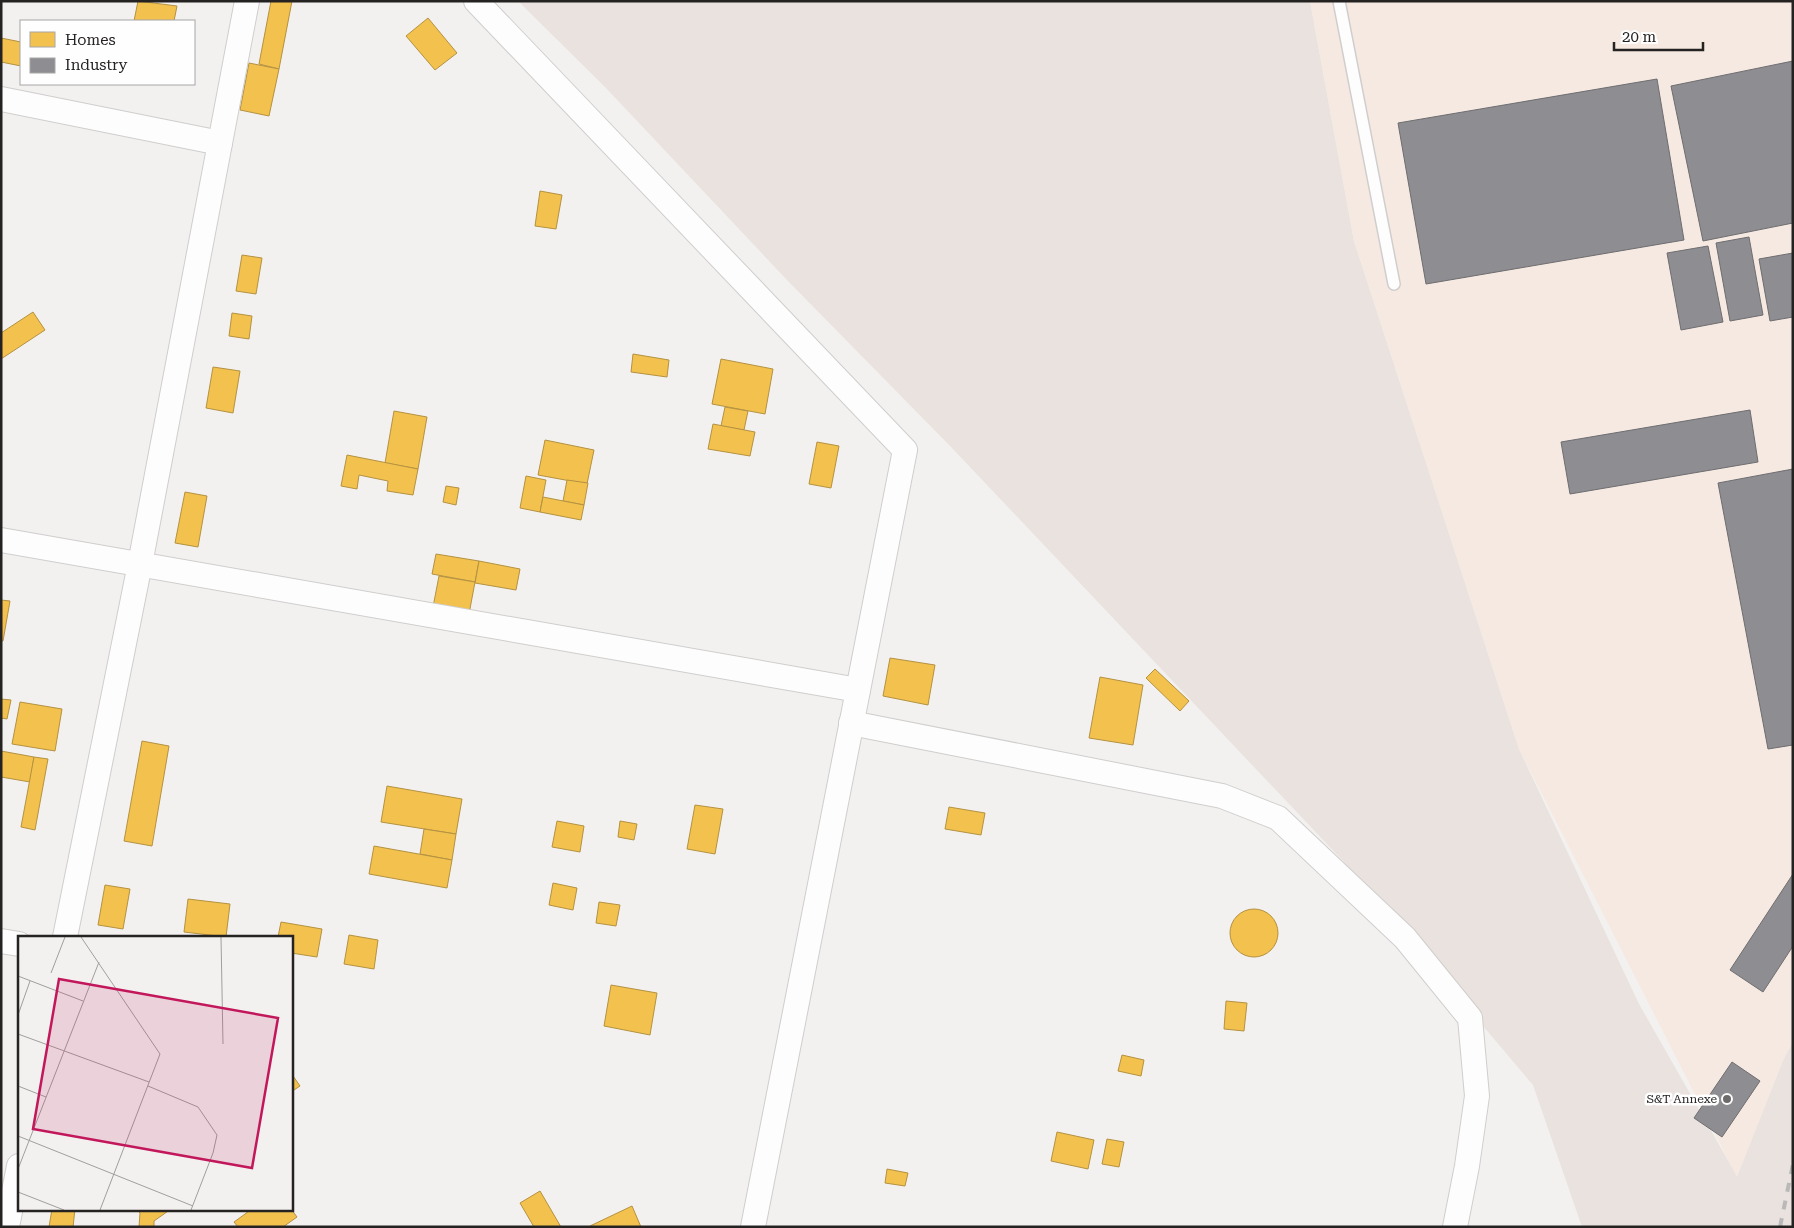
<svg xmlns="http://www.w3.org/2000/svg" width="1794" height="1228" font-family="'Roboto Serif',serif">
  <style>
    .built { fill: #e9e2de }
    .industrial { fill: #f6e9e1 }
    .homes { fill: #f2c14e; stroke: #b49241 }
    .industry { fill: #8d8d92; stroke: #6e6d70 }
    .lines { fill: none; stroke-linecap: round; stroke-linejoin: round }
    .lane-casing { stroke: #d0cecd; stroke-width: 14 }
    .street-casing { stroke: #d0cecd; stroke-width: 26 }
    .lane { stroke: #fdfdfd; stroke-width: 11 }
    .street { stroke: #fdfdfd; stroke-width: 24 }
    .rail { stroke: #bab9b9; stroke-width: 4; stroke-dasharray: 9 9; stroke-linecap: butt }
    .poi-dot { fill: #6d6b6a; stroke: #fffefe; stroke-width: 2 }
    .labels { text-anchor: middle; dominant-baseline: central; stroke-width: 5; stroke-linejoin: round; paint-order: stroke }
    .poi-label { font-size: 12px; fill: #252322; stroke: #fffefe; text-anchor: end }
    .inset-road { fill: none; stroke: #a19f9d; stroke-width: 1 }
    .view { fill: #c2185b; fill-opacity: 0.15; stroke: #c2185b; stroke-width: 2.5 }
    .inset-edge { fill: none; stroke: #252322; stroke-width: 2.5 }
  </style>
  <rect width="100%" height="100%" fill="#f3f1ef"/>
  <path class="built" d="M518,1H1310L1354,241L1519,749L1639,1004L1737,1176L1784,1058L1793,1042V1227H1582L1533,1085L1344,862L952,448L787,280L605,87Z"/>
  <path class="industrial" d="M1310,1H1793V1042L1784,1058L1737,1177L1519,749L1354,241Z"/>
  <g class="homes">
    <path d="M138,1L177,6L174,21H134Z"/>
    <path d="M271,1H292L279,69L259,64Z"/>
    <path d="M428,18L457,53L435,70L406,36Z"/>
    <path d="M1,38L21,42V66L1,62Z"/>
    <path d="M249,63L279,69L269,116L240,110Z"/>
    <path d="M540,191L562,195L556,229L535,226Z"/>
    <path d="M242,255L262,258L256,294L236,291Z"/>
    <path d="M33,312L45,330L1,359V333Z"/>
    <path d="M232,313L252,316L249,339L229,336Z"/>
    <path d="M633,354L669,360L667,377L631,372Z"/>
    <path d="M721,359L773,369L765,414L712,404Z"/>
    <path d="M213,367L240,371L233,413L206,408Z"/>
    <path d="M725,407L748,411L744,430L721,426Z"/>
    <path d="M394,411L427,417L418,469L385,463Z"/>
    <path d="M713,424L755,432L750,456L708,449Z"/>
    <path d="M545,440L594,450L587,484L538,475Z"/>
    <path d="M817,442L839,446L831,488L809,484Z"/>
    <path d="M347,455L418,469L413,495L387,491L388,481L359,475L357,489L341,486Z"/>
    <path d="M526,476L546,480L540,512L520,508Z"/>
    <path d="M567,480L588,483L584,505L563,501Z"/>
    <path d="M446,486L459,488L456,505L443,502Z"/>
    <path d="M185,492L207,496L198,547L175,543Z"/>
    <path d="M543,497L584,505L581,520L540,512Z"/>
    <path d="M436,554L479,561L475,582L432,574Z"/>
    <path d="M479,561L520,569L516,590L475,583Z"/>
    <path d="M439,576L475,582L469,614L433,607Z"/>
    <path d="M1,600L10,601L3,641H1Z"/>
    <path d="M890,658L935,665L928,705L883,696Z"/>
    <path d="M1155,669L1189,701L1180,711L1146,678Z"/>
    <path d="M1100,677L1143,685L1133,745L1089,738Z"/>
    <path d="M1,699L11,700L7,719L1,718Z"/>
    <path d="M20,702L62,709L55,751L12,744Z"/>
    <path d="M142,741L169,746L152,846L124,841Z"/>
    <path d="M1,751L34,757L30,782L1,777Z"/>
    <path d="M34,757L48,759L35,830L21,827Z"/>
    <path d="M387,786L462,799L456,834L381,822Z"/>
    <path d="M695,805L723,809L715,854L687,849Z"/>
    <path d="M949,807L985,813L981,835L945,829Z"/>
    <path d="M557,821L584,826L580,852L552,847Z"/>
    <path d="M620,821L637,824L634,840L618,837Z"/>
    <path d="M424,829L456,834L452,860L420,854Z"/>
    <path d="M374,846L452,860L447,888L369,874Z"/>
    <path d="M553,883L577,888L573,910L549,905Z"/>
    <path d="M105,885L130,889L123,929L98,925Z"/>
    <path d="M188,899L230,904L226,937L184,932Z"/>
    <path d="M599,902L620,905L616,926L596,923Z"/>
    <circle cx="1254" cy="933" r="24"/>
    <path d="M281,922L322,929L317,957L291,953V937H278Z"/>
    <path d="M349,935L378,940L374,969L344,964Z"/>
    <path d="M611,985L657,993L650,1035L604,1026Z"/>
    <path d="M1226,1001L1247,1003L1244,1031L1224,1029Z"/>
    <path d="M1122,1055L1144,1060L1141,1076L1118,1071Z"/>
    <path d="M291,1073L300,1086L291,1092Z"/>
    <path d="M1057,1132L1094,1140L1088,1169L1051,1161Z"/>
    <path d="M1107,1139L1124,1142L1119,1167L1102,1164Z"/>
    <path d="M887,1169L908,1173L905,1186L885,1183Z"/>
    <path d="M540,1191L561,1227H534L520,1203Z"/>
    <path d="M632,1206L641,1227H591L590,1226Z"/>
    <path d="M52,1209H75L73,1227H49Z"/>
    <path d="M137,1209H171L154,1221V1227H139L140,1213Z"/>
    <path d="M252,1209H291L297,1217L283,1227H238L234,1222Z"/>
  </g>
  <g class="industry">
    <path d="M1793,61V223L1703,241L1671,86Z"/>
    <path d="M1657,79L1684,240L1426,284L1398,123Z"/>
    <path d="M1749,237L1763,315L1730,321L1716,243Z"/>
    <path d="M1708,246L1723,322L1681,330L1667,253Z"/>
    <path d="M1793,253V317L1770,321L1759,259Z"/>
    <path d="M1750,410L1758,462L1570,494L1561,442Z"/>
    <path d="M1793,469V745L1768,749L1718,483Z"/>
    <path d="M1793,874V946L1763,992L1730,970Z"/>
    <path d="M1732,1062L1760,1081L1722,1137L1694,1118Z"/>
  </g>
  <g class="lines">
    <defs>
      <path id="lane" d="M1339,1L1394,284"/>
      <g id="street">
        <path d="M476,1L905,450L753,1227"/>
        <path d="M1,99L220,143"/>
        <path d="M1,540L858,690"/>
        <path d="M851,723L1222,796L1278,818L1405,938L1470,1018L1477,1096L1467,1166L1455,1227"/>
        <path d="M65,937L140,564L247,1"/>
        <path d="M1,941L19,944"/>
        <path d="M7,1227L19,1166"/>
      </g>
    </defs>
    <use href="#lane" class="lane-casing"/>
    <use href="#street" class="street-casing"/>
    <use href="#lane" class="lane"/>
    <use href="#street" class="street"/>
    <path class="rail" d="M1780,1227L1793,1164"/>
  </g>
  <circle class="poi-dot" cx="1727" cy="1099" r="5"/>
  <g class="labels">
    <g class="poi-label">
      <text x="1717" y="1099">S&amp;T Annexe</text>
    </g>
  </g>
  <g transform="translate(18 936)">
    <rect width="275" height="275" fill="#f3f1ef"/>
    <path class="inset-road" d="M63,1L142,118L82,274M203,1L205,108M33,37L47,1M0,40L65,65M0,79L12,45M0,98L131,146M0,150L28,161M130,150L180,171L199,199L195,217L173,274M0,200L175,270M0,233L81,26M0,256L46,274"/>
    <path class="view" d="M41,43L260,82L234,232L15,193Z"/>
    <rect width="275" height="275" class="inset-edge"/>
  </g>
  <rect width="1794" height="1228" fill="none" stroke="#252322" stroke-width="5"/>
  <rect x="20" y="20" width="175" height="65" fill="#fffefe" stroke="#a8a6a6"/>
  <rect x="30" y="32" width="25" height="15" fill="#f2c14e" stroke="#a8a6a6"/>
  <text x="65" y="45" font-size="15" fill="#252322">Homes</text>
  <rect x="30" y="58" width="25" height="15" fill="#8d8d92" stroke="#a8a6a6"/>
  <text x="65" y="70" font-size="15" fill="#252322">Industry</text>
  <path d="M1614 42v8h89v-8" fill="none" stroke="#252322" stroke-width="2.5"/>
  <text x="1622" y="42" font-size="15" fill="#252322" stroke="#fffefe" stroke-width="4" paint-order="stroke">20 m</text>
</svg>
